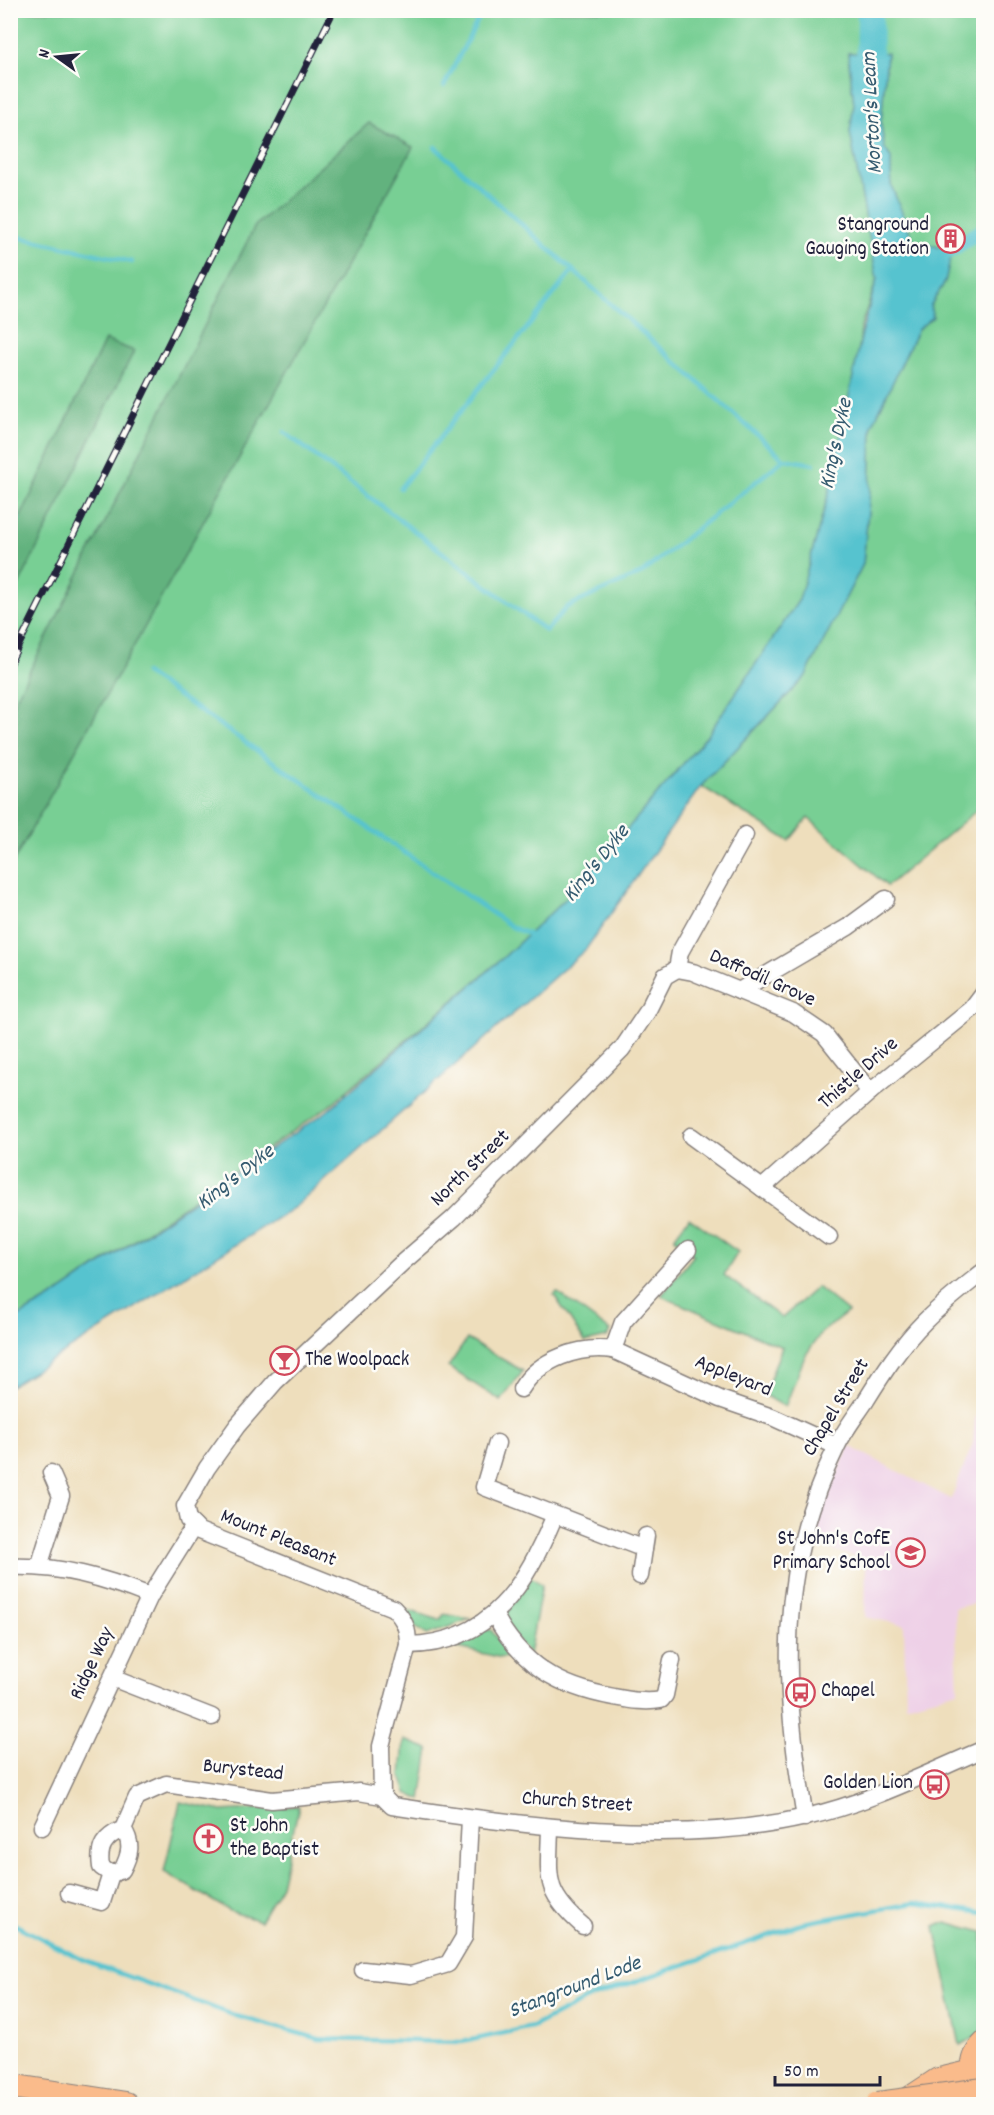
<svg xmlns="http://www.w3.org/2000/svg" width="994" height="2115" font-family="Dekko,sans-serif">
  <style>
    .built { fill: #eed0e7 }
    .green { fill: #78cf94; stroke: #4d7868; stroke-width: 1.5 }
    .forest { fill: #62b27e; stroke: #426a5c; stroke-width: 1.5 }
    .water { fill: #56c3cf; stroke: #3c7285; stroke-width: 1.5 }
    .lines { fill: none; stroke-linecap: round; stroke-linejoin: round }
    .stream { stroke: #56c3cf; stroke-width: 4.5 }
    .canal { stroke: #56c3cf; stroke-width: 15 }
    .river { stroke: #56c3cf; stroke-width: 26 }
    .minor-casing { stroke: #88807c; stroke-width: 19 }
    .major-casing { stroke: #88807c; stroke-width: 23 }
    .highway-casing { stroke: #88807c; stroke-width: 26 }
    .minor { stroke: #fff; stroke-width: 16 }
    .major { stroke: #fabb8b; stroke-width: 21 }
    .highway { stroke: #fabb8b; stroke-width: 24 }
    .rail-casing { stroke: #22223b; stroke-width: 7 }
    .rail { stroke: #fdfcf7; stroke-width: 4.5; stroke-dasharray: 14; stroke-linecap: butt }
    .highway-bridge-casing { stroke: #88807c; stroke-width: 26; stroke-linecap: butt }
    .highway-bridge { stroke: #fabb8b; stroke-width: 24 }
    .labels { text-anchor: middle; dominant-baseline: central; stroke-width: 5; stroke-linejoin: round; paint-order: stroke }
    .poi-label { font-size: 21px; fill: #22223b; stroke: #fdfcf7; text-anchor: end }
    .street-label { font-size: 21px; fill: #22223b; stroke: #fdfcf7 }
    .water-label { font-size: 22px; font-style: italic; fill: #345a6f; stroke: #fdfcf7 }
  </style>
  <rect width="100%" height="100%" fill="#fdfcf7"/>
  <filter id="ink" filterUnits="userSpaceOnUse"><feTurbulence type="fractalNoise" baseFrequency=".0167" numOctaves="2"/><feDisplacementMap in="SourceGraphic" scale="12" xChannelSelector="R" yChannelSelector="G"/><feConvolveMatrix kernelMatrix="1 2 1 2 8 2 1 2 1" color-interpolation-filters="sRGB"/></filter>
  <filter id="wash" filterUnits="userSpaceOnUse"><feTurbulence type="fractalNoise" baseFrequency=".008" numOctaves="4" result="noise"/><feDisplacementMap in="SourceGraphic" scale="24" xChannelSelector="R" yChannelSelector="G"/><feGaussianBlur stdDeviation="1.35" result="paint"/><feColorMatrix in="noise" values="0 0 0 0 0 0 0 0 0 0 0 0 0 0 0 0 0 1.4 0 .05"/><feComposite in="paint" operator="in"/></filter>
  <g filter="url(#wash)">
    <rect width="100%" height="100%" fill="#eedebc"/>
    <path class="built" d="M983,1409V1601L955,1608L958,1691L906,1705L904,1625L865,1617L866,1560L813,1544L823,1506L849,1446L951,1499L973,1443L975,1419L978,1412Z"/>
    <g class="green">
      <path d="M11,11H983V805L887,886L808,818L789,841L701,786L805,677L863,564L870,490L872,426L918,329L933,317L930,306L945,282L951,251L913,240L891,185V158L884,147L881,124L887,54L848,53L854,104L850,132L877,279L861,326L859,355L829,492L799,600L707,736L578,887L504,957L329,1106L54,1296L11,1321Z"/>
      <path d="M689,1217L738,1252L724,1275L782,1318L817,1287L848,1312L821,1333L805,1356L785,1407L764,1395L782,1347L661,1296L694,1255L674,1238Z"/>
      <path d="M557,1292L610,1331L607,1337L585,1342L554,1295Z"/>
      <path d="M467,1339L523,1371L501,1401L448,1367Z"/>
      <path d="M531,1577L542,1585L529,1655L505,1624L508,1611Z"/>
      <path d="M407,1610L440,1620L444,1614L470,1619L427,1635L416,1628Z"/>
      <path d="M483,1630H491L511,1656L502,1658L450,1646Z"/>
      <path d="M404,1740L429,1749L421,1800L407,1793L401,1776Z"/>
      <path d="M180,1802L222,1811L299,1806L281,1885L260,1921L230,1911L164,1872Z"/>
      <path d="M946,1922L983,1932V2032L960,2045L935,1927Z"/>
    </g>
    <g class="forest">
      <path d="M369,123L413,147L11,866V708L255,226Z"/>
      <path d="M105,340L134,351L11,601V537Z"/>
    </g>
    <path class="water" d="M848,53H887L881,124L884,147L891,158V185L913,240L952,251L945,282L930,306L933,317L918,329L872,426L870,490L863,564L805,677L701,786L586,949L295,1207L11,1386V1321L54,1296L327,1111L504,957L575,890L707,736L799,600L829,492L863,328L877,279L850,132L854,104Z"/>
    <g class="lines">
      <g class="stream">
        <path d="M444,86L483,10"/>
        <path d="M984,131V132"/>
        <path d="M435,147L784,459"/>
        <path d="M10,235L132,262"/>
        <path d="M284,432L546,631L567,607L642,573L784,459L814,464"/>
        <path d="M400,488L573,270"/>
        <path d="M10,509L18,519"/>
        <path d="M145,673L512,927L532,936"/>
        <path d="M10,1922L83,1960L236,2016L319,2039L462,2042L532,2027L593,1996L808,1922L915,1903L984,1913"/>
      </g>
      <path class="canal" d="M935,260L984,229"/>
      <path class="river" d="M869,86L870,10"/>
    </g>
  </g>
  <g filter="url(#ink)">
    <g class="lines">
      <defs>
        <g id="minor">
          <path d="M677,969L665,976L647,1012L622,1049L454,1218L403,1262L275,1382L237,1426L207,1468L185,1506L188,1520L199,1531L393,1608C405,1620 408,1629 408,1645L381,1746L382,1796L392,1806C520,1826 678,1847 806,1817C868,1803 925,1774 984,1749"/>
          <path d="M677,969L693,972L793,1013L824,1034L870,1092"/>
          <path d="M677,969L680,952L745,835"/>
          <path d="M739,991L848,927L886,899"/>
          <path d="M691,1136L829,1237"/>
          <path d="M762,1188L870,1092L972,1009L984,993"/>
          <path d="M688,1250L623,1322L613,1350L720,1399L772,1417L836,1446"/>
          <path d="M521,1389C539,1359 580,1345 613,1350"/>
          <path d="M497,1443L484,1487L644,1549L646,1536"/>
          <path d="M10,1567C60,1565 105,1578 150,1596"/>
          <path d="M39,1567L61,1496L51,1473"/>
          <path d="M640,1576L644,1549"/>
          <path d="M494,1614C521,1665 558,1687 614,1697C630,1700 645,1703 661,1700L665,1695L672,1660"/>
          <path d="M408,1645C492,1644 526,1583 555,1515"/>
          <path d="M112,1678L212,1717"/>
          <path d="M805,1818C783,1686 775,1572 836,1448C843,1432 855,1417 865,1402C883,1373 901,1345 925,1321C943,1303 964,1287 984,1271"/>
          <path d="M42,1827L150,1596L194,1526"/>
          <path d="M550,1827C549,1878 542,1890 583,1926"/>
          <path d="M123,1829C133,1843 130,1855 122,1870L111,1874L101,1867C98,1847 104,1837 123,1829L137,1797L166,1784L272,1800L359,1792L382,1796"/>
          <path d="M69,1893L102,1902L111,1874"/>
          <path d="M363,1970L411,1975L448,1964L464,1937L470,1818"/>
        </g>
        <g id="major">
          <path d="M902,2102L937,2079L984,2068"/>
          <path d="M980,2104C972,2083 965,2060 984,2042"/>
        </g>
        <path id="highway" d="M10,2086L126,2104"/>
      </defs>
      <use href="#minor" class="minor-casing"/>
      <use href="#major" class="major-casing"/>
      <use href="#highway" class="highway-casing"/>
      <use href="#minor" class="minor"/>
      <use href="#major" class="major"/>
      <use href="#highway" class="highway"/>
      <defs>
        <path id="rail" d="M10,663L334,10"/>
      </defs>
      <use href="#rail" class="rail-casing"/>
      <use href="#rail" class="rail"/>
      <defs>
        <path id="highway-bridge" d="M878,2104L984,2090"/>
      </defs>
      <use href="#highway-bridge" class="highway-bridge-casing"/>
      <use href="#highway-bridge" class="highway-bridge"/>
    </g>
  </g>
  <defs>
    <symbol id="building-ring" viewBox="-11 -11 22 22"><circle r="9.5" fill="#fdfcf7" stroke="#d1495b" stroke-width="1.5"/><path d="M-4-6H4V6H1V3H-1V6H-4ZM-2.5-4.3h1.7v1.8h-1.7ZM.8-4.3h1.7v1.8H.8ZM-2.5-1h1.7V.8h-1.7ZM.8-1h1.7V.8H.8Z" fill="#d1495b"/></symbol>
    <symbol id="bar-ring" viewBox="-11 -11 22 22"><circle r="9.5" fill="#fdfcf7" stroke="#d1495b" stroke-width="1.5"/><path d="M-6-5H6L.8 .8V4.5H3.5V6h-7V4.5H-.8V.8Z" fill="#d1495b"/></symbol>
    <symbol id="school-ring" viewBox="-11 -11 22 22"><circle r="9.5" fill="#fdfcf7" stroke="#d1495b" stroke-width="1.5"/><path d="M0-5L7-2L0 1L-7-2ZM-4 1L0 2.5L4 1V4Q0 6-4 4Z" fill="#d1495b"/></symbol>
    <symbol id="bus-ring" viewBox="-11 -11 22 22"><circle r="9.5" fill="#fdfcf7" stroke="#d1495b" stroke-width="1.5"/><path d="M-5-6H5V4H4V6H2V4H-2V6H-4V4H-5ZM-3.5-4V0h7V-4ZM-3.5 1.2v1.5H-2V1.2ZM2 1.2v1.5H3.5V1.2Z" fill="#d1495b"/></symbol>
    <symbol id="church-ring" viewBox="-11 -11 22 22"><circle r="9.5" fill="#fdfcf7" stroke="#d1495b" stroke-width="1.5"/><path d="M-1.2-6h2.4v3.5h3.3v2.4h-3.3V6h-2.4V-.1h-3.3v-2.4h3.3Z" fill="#d1495b"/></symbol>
  </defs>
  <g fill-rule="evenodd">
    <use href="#building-ring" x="934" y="222" width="33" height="33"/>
    <use href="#bar-ring" x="268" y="1344" width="33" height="33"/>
    <use href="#school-ring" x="894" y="1536" width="33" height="33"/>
    <use href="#bus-ring" x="784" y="1676" width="33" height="33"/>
    <use href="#bus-ring" x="918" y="1768" width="33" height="33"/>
    <use href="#church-ring" x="192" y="1822" width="33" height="33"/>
  </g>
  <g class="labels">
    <g class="poi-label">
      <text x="929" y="226">Stanground<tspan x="929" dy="24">Gauging Station</tspan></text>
      <text x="305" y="1361" text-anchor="start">The Woolpack</text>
      <text x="890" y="1540">St John's CofE<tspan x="890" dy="24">Primary School</tspan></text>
      <text x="821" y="1692" text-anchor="start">Chapel</text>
      <text x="913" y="1784">Golden Lion</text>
      <text x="230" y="1827" text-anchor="start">St John<tspan x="230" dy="24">the Baptist</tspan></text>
    </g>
    <g class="street-label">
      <text transform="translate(762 979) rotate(24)">Daffodil Grove</text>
      <text transform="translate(859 1074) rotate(-41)">Thistle Drive</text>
      <text transform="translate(471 1169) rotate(-44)">North Street</text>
      <text transform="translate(733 1377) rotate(22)">Appleyard</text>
      <text transform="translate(837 1408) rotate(-59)">Chapel Street</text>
      <text transform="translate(278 1539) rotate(22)">Mount Pleasant</text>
      <text transform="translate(93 1664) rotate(-65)">Ridge Way</text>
      <text transform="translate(243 1771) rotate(6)">Burystead</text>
      <text transform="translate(577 1803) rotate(4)">Church Street</text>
    </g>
    <g class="water-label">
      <text transform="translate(873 113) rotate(-93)">Morton's Leam</text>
      <text transform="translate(837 444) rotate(-78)">King's Dyke</text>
      <text transform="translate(597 864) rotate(-51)">King's Dyke</text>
      <text transform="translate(236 1178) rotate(-38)">King's Dyke</text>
      <text transform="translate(575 1988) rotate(-21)">Stanground Lode</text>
    </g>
  </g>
  <rect width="994" height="2115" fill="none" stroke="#fdfcf7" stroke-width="36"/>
  <g transform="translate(57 57) rotate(285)" stroke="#fdfcf7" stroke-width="4.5" paint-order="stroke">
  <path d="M0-4.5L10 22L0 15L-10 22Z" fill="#22223b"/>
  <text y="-9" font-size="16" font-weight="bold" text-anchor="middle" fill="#22223b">N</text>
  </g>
  <path d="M775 2076v9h105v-9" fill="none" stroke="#22223b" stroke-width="3"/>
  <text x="784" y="2076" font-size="18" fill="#22223b" stroke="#fdfcf7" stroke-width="4.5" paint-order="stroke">50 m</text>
</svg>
